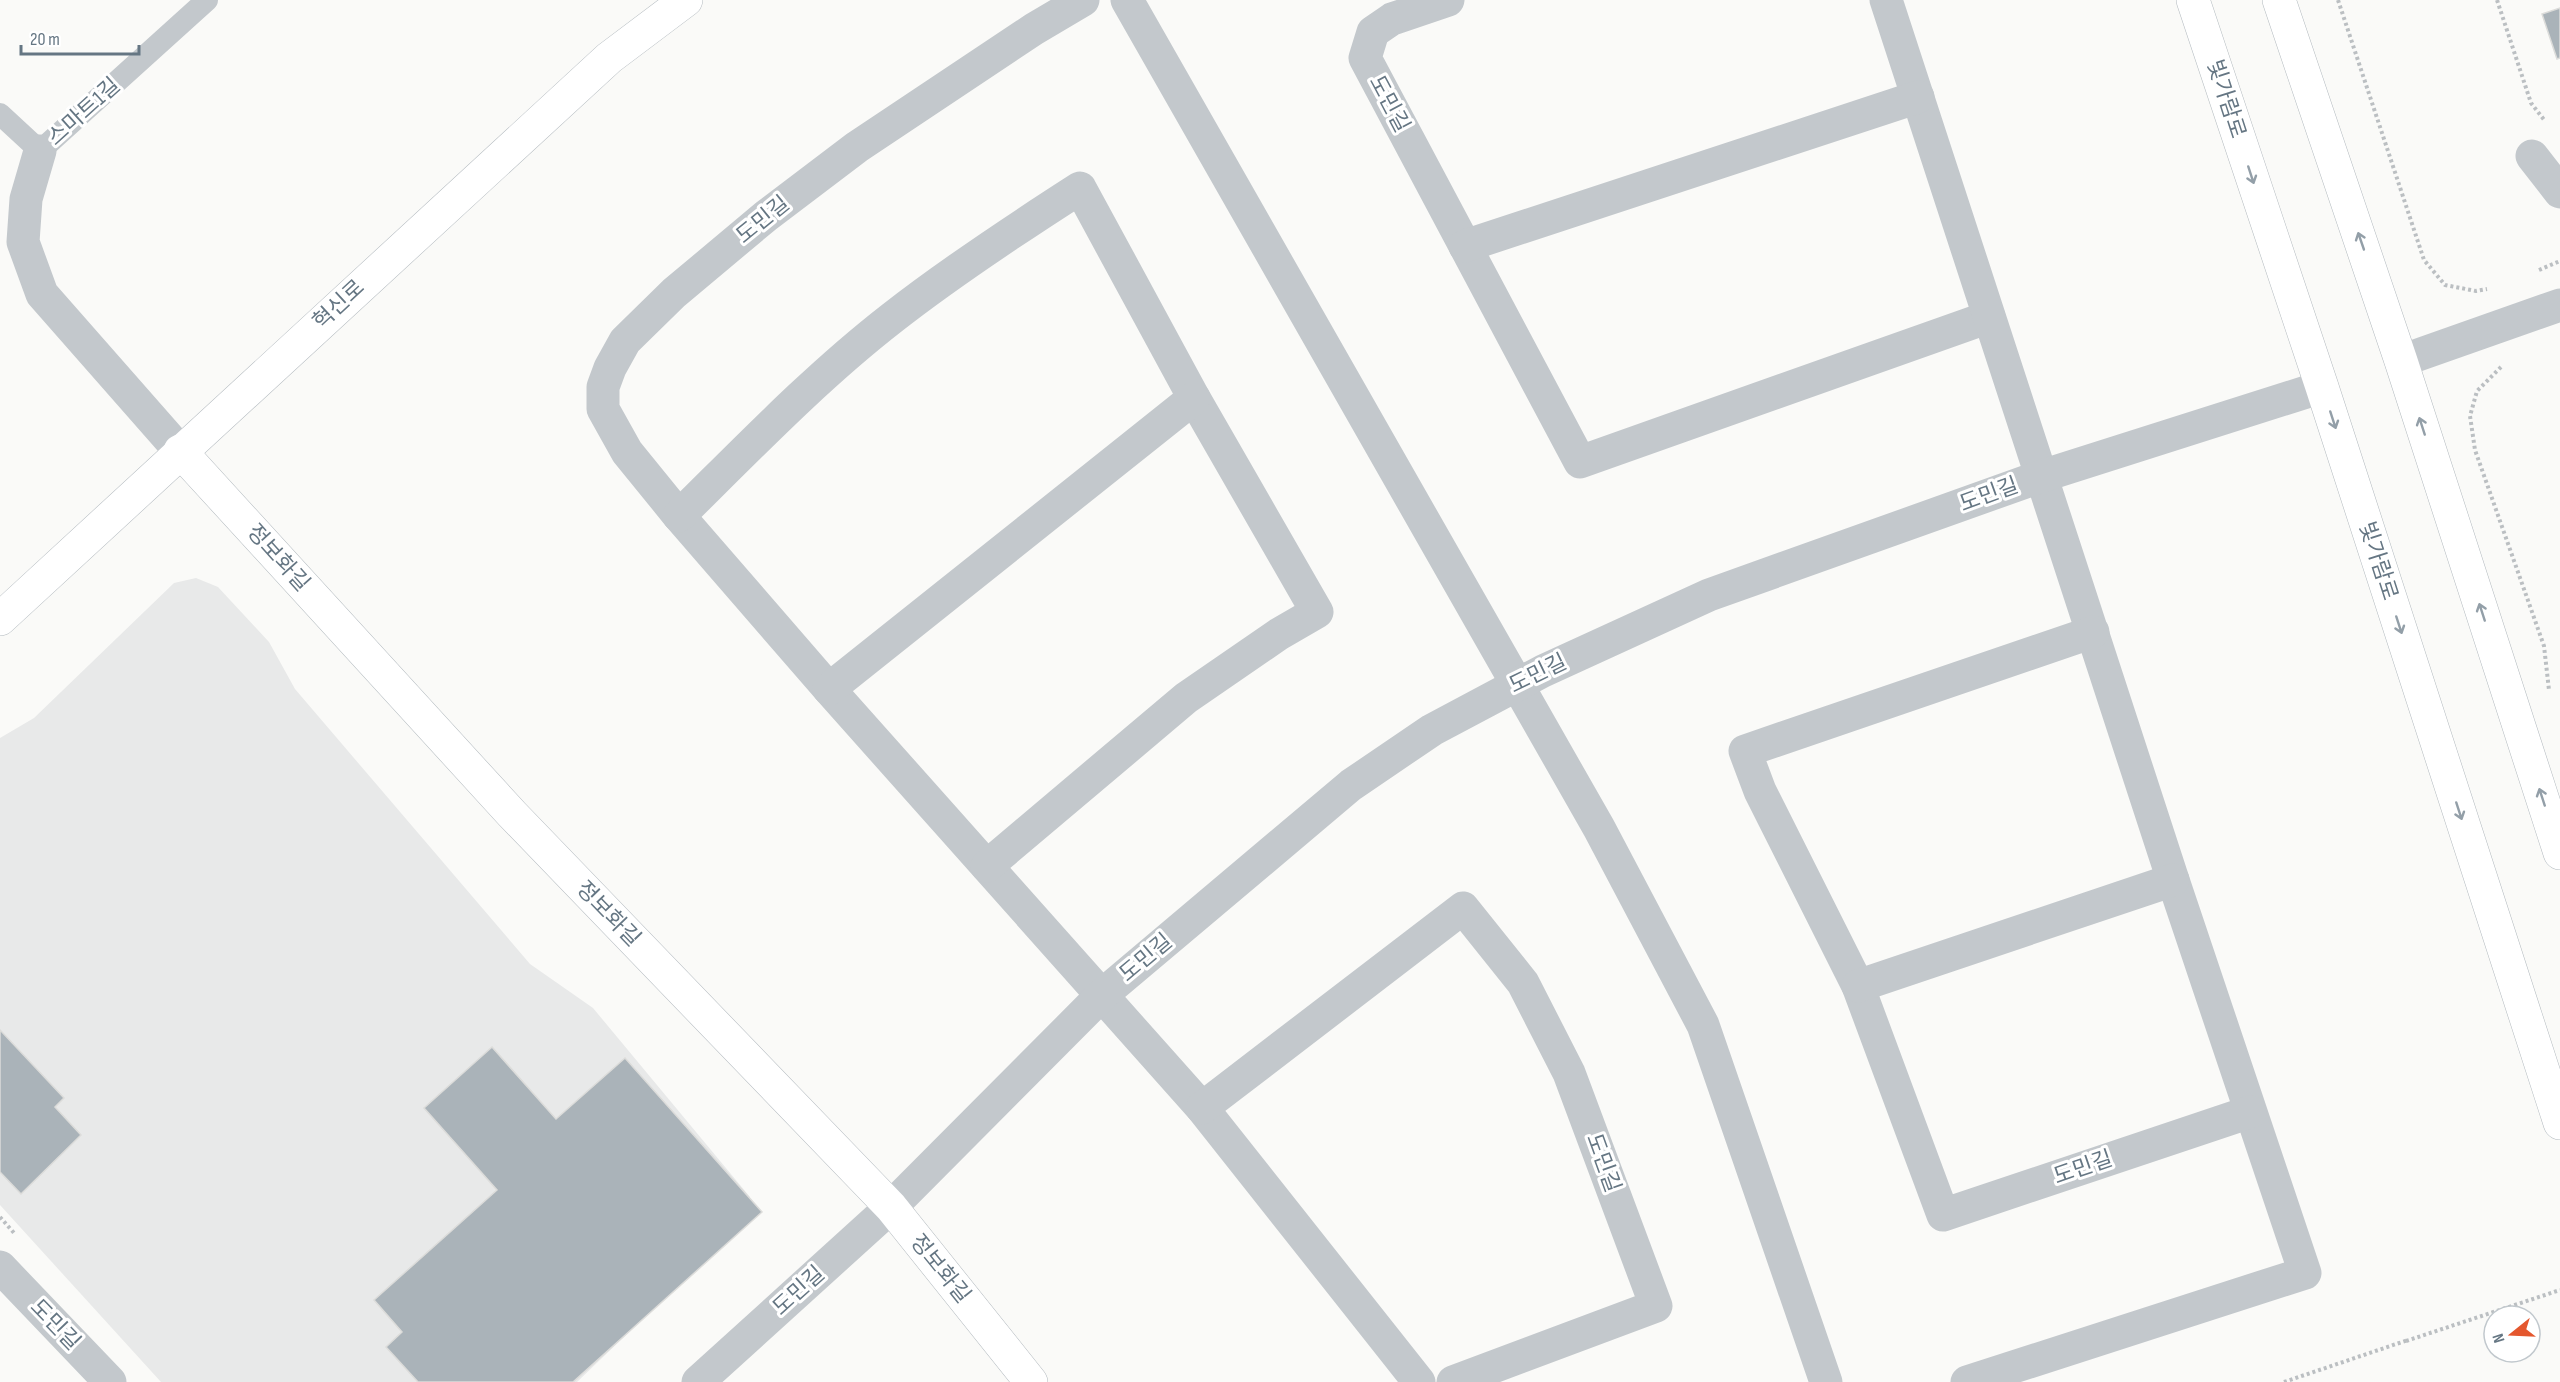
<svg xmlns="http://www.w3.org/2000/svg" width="2560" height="1382" font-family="'Sofia Sans Condensed','Noto Sans KR',sans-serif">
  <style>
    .built { fill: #e8e9e9 }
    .building { fill: #aab3b9; stroke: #dcdcda; stroke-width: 1.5 }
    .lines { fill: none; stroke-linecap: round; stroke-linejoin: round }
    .secondary-casing { stroke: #b3babf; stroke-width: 34 }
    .path { stroke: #bbbfc2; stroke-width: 4; stroke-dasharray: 3 3; stroke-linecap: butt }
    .lane { stroke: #c3c8cc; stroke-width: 22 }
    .street { stroke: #c3c8cc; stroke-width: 33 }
    .secondary { stroke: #fff; stroke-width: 33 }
    .oneway { stroke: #939fa8 }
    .labels { text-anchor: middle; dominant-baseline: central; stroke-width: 6; stroke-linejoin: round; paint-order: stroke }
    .street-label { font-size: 22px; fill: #657683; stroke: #fff }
  </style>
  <rect width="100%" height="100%" fill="#fafaf8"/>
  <path class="built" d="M196,578L218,587L269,642L295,689L530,964L593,1008L750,1197L749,1217L577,1382H161L0,1205V738L34,718L174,583Z"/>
  <g class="building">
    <path d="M2560,8V58L2557,59L2542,14Z"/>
    <path d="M0,1030L64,1098L55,1107L81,1135L21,1194L0,1172Z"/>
    <path d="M492,1047L556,1119L625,1058L762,1212L573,1382H418L386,1347L402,1332L374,1300L497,1190L424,1108Z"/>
  </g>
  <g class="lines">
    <defs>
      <g id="secondary">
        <path d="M2193,0L2322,387L2560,1123"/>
        <path d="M2279,0L2401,361L2560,853"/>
        <path d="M180,451L512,814L891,1207L1031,1382"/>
        <path d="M0,619L609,58L686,0"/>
      </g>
    </defs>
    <use href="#secondary" class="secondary-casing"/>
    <g class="path">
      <path d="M2338,0L2424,260L2445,285L2476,291L2487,289"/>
      <path d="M2497,0L2531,103L2545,121"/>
      <path d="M2539,270L2560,261"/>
      <path d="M2501,367L2477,391L2470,416L2475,450L2544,646L2549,690"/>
      <path d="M0,1217L14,1233"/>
      <path d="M2406,1341L2560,1290"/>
      <path d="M2284,1382L2408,1340"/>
    </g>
    <path class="lane" d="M0,114L40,151L207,0"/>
    <g class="street">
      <path d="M1083,0L1034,29L857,147L766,216L674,293L625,341L610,368L603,387V409L627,452L679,516L829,689L1202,1108L1419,1382"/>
      <path d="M1127,0L1599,828L1703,1025L1826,1382"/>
      <path d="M1448,0L1392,19L1373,32L1365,58L1580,462L1989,317"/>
      <path d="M1886,0L2173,880L2305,1273L1967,1382"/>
      <path d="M40,151L26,199L23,242L42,294L180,451"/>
      <path d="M2532,156L2560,192"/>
      <path d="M1465,246L1918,97"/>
      <path d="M2401,361L2560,305"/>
      <path d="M679,516C748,448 816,377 892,318C952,271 1016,229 1080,188L1194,398L1317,612L1279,634L1186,698L987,866"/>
      <path d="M2093,632L1745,751L1760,791L1858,986L1943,1215L2250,1112"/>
      <path d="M829,689L1194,398"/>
      <path d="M1858,986L2173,880"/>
      <path d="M1202,1108L1463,908L1523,983L1569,1073L1656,1306L1453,1382"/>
      <path d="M0,1267L110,1382"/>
      <path d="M698,1382L891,1207L1102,995L1351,785L1432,730L1543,671L1709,595L2042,476L2322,387"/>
    </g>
    <use href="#secondary" class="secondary"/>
  </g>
  <defs><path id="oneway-shaft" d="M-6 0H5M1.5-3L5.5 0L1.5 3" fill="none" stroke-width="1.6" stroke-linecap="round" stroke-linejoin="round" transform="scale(1.5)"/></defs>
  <g class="oneway">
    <use href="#oneway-shaft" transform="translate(2251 175) rotate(72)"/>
    <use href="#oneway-shaft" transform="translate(2361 241) rotate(-109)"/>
    <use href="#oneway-shaft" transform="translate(2333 420) rotate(72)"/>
    <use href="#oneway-shaft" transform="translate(2422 426) rotate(-108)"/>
    <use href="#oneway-shaft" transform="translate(2482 612) rotate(-108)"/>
    <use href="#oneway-shaft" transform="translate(2399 625) rotate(72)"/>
    <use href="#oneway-shaft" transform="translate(2542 797) rotate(-108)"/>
    <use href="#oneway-shaft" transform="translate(2459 811) rotate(72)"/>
  </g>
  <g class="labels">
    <g class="street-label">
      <text transform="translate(2226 99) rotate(72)">빛가람로</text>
      <text transform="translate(1389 104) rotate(62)">도민길</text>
      <text transform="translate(84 112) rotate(-42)">스마트1길</text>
      <text transform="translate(763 220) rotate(-39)">도민길</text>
      <text transform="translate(339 305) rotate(-43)">혁신로</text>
      <text transform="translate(1989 495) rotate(-20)">도민길</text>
      <text transform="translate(278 558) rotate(48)">정보화길</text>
      <text transform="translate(2378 561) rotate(72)">빛가람로</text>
      <text transform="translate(1538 674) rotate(-26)">도민길</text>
      <text transform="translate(608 914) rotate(46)">정보화길</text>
      <text transform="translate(1146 958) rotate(-40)">도민길</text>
      <text transform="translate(1603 1163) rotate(70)">도민길</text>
      <text transform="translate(2083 1168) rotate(-19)">도민길</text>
      <text transform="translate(940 1269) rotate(51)">정보화길</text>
      <text transform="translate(799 1291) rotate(-42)">도민길</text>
      <text transform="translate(55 1325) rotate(46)">도민길</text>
    </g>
  </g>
  <g transform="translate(2512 1334) rotate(252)"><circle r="28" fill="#ffffff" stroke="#c1c8cd" stroke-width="1.5"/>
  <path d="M0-4.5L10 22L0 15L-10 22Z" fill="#e4572e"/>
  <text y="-9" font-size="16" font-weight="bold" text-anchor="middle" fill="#657683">N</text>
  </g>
  <path d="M21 45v9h118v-9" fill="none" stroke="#657683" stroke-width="3"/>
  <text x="30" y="45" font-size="18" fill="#657683" stroke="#ffffff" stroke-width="4.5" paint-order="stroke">20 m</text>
</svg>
